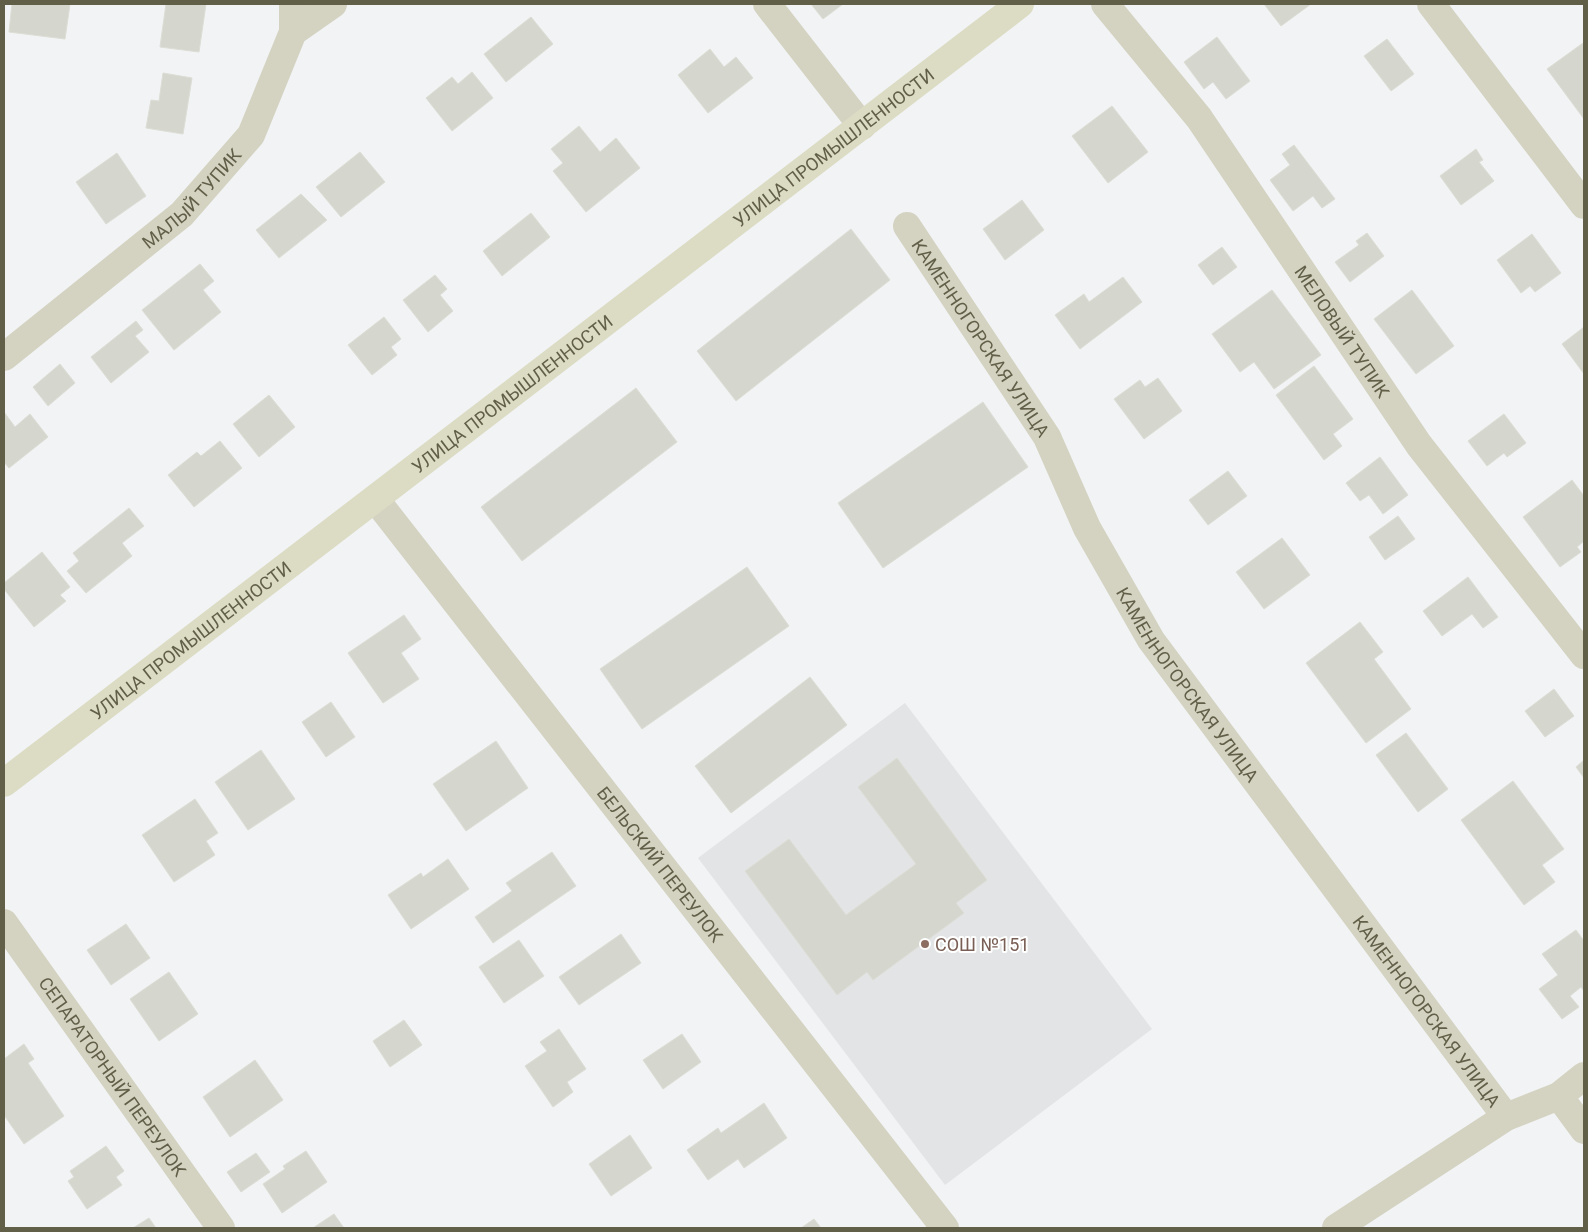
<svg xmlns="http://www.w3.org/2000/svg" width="1588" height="1232" font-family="Roboto,sans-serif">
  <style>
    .education { fill: #e3e4e5 }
    .building { fill: #d5d6cd; stroke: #dcddd5 }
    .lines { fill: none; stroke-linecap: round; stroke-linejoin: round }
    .street { stroke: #d4d2c1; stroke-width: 28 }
    .secondary { stroke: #dcdbc3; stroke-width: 28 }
    .education-dot { fill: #8d6e63; stroke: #fff; stroke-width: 2 }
    .labels { text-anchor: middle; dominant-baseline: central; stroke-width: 4; stroke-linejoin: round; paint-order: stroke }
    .street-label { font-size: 18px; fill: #615f47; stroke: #fff }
    .education-label { font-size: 18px; fill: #785e54; stroke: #fff; text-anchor: start }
  </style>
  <rect width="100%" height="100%" fill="#f1f3f4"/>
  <path class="education" d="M905,703L1152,1029L945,1185L698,858Z"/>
  <g class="building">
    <path d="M12,4H70L65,39L9,32Z"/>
    <path d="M166,4H206L199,52L160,47Z"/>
    <path d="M811,4H843L823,19Z"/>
    <path d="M1264,4H1311L1281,26Z"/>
    <path d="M531,17L553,44L506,82L484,54Z"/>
    <path d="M1217,37L1250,81L1226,99L1213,82L1204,89L1184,62Z"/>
    <path d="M1387,39L1414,74L1391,91L1364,56Z"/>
    <path d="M1583,43L1584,45V119L1547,69Z"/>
    <path d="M710,49L724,67L736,57L753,78L708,113L678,75Z"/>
    <path d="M472,72L493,98L452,131L426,98L452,77L458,84Z"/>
    <path d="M163,73L192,78L183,134L146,128L151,100L159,101Z"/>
    <path d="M1112,106L1148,152L1108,183L1072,136Z"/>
    <path d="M579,126L600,152L616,138L640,168L586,212L553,171L563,163L551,149Z"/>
    <path d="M1294,145L1335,199L1322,208L1313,196L1293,211L1270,180L1290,165L1282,154Z"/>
    <path d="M1476,149L1483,160L1479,162L1494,181L1461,205L1440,176Z"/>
    <path d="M360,152L385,182L341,217L316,187Z"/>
    <path d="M117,153L146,196L106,224L76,182Z"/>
    <path d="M301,194L327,220L279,258L256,230Z"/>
    <path d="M1022,200L1044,230L1005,260L983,229Z"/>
    <path d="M531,213L550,237L502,276L483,251Z"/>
    <path d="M851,229L890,280L736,401L697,351Z"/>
    <path d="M1367,233L1384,256L1350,282L1335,262L1359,245L1356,241Z"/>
    <path d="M1532,234L1561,273L1535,292L1530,286L1521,293L1497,260Z"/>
    <path d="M1222,247L1237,267L1213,285L1198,265Z"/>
    <path d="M200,264L214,281L203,290L221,312L174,350L142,310Z"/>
    <path d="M435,275L447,289L440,295L453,311L428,332L403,300Z"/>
    <path d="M1123,277L1142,302L1080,349L1055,315L1084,294L1089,302Z"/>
    <path d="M1272,290L1321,355L1274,389L1254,362L1240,372L1212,334Z"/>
    <path d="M1412,290L1454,346L1416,374L1374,319Z"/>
    <path d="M384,317L401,339L391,347L397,355L372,375L348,345Z"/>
    <path d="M136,321L143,330L135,336L149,352L111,383L91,357Z"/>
    <path d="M1584,327V374L1562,344Z"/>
    <path d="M60,364L75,383L48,406L33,387Z"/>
    <path d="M1314,366L1353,419L1333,434L1342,446L1324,460L1276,395Z"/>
    <path d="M1158,378L1182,411L1144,439L1114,399L1140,380L1145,387Z"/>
    <path d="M636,388L677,442L522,561L481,507Z"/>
    <path d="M269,395L295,427L259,457L233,424Z"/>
    <path d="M983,402L1028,467L883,568L838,503Z"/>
    <path d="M4,412L15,427L30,414L48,437L9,468L4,462Z"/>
    <path d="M1504,414L1526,443L1507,457L1504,453L1487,466L1468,441Z"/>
    <path d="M220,441L242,468L194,507L168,475L197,452L201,456Z"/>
    <path d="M1380,457L1408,495L1383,514L1369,495L1360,501L1346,483Z"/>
    <path d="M1228,471L1247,496L1208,525L1189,500Z"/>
    <path d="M1572,480L1584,496V541L1577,547L1581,552L1560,567L1523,517Z"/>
    <path d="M129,508L144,526L122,543L132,556L86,593L67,571L79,561L73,553Z"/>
    <path d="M1398,516L1415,539L1385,560L1369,537Z"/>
    <path d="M1282,538L1310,575L1264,609L1236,572Z"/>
    <path d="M42,552L70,587L60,595L66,601L34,627L4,589V583Z"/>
    <path d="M747,567L789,626L642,729L600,669Z"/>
    <path d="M1468,577L1498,617L1483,628L1472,614L1442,636L1423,611Z"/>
    <path d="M404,615L421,639L401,653L419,679L383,703L348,653Z"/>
    <path d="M1360,622L1383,652L1374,659L1411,709L1366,743L1306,663Z"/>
    <path d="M810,677L847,725L731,813L695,766Z"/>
    <path d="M1554,689L1574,716L1545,737L1525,711Z"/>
    <path d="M331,702L355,737L326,757L302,722Z"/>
    <path d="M1406,733L1448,789L1418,812L1376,755Z"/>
    <path d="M496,741L528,788L466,831L433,784Z"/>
    <path d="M261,750L295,799L248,830L215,782Z"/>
    <path d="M897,758L987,880L956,903L964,913L873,980L867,972L837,995L745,871L789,839L846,915L916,864L858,787Z"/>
    <path d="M1584,760V778L1576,767Z"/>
    <path d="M1513,781L1564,849L1542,865L1555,882L1524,905L1461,820Z"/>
    <path d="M195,799L218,833L206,841L215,855L174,882L142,835Z"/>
    <path d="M552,852L576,886L493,943L475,917L512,891L506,883Z"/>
    <path d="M448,859L469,889L411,929L388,895L421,873L423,877Z"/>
    <path d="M126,924L150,958L111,985L87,950Z"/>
    <path d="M1576,930L1584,941V991L1581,987L1570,996L1579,1007L1562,1019L1539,989L1558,975L1542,954Z"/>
    <path d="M621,934L641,963L579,1005L559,977Z"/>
    <path d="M519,940L544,976L504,1003L479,967Z"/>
    <path d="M169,972L198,1014L159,1041L130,999Z"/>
    <path d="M404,1020L422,1045L390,1067L373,1041Z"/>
    <path d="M559,1029L586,1069L567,1082L573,1092L553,1107L525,1066L547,1051L540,1042Z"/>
    <path d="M682,1034L701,1062L663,1089L643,1060Z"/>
    <path d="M24,1044L34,1059L28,1063L64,1116L24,1144L4,1115V1059Z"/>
    <path d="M255,1060L283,1100L230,1137L203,1097Z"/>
    <path d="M764,1103L787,1138L744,1168L738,1159L708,1180L687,1150L718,1128L721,1133Z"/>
    <path d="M630,1135L652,1168L611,1196L589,1164Z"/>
    <path d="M106,1146L124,1171L116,1177L122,1185L87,1209L68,1181L74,1177L70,1171Z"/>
    <path d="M306,1151L327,1182L282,1213L263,1184L285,1169L283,1166Z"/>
    <path d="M256,1153L270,1172L241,1192L227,1172Z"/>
    <path d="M334,1214L344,1228H313Z"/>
    <path d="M149,1218L156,1228H133Z"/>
    <path d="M814,1219L821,1228H801Z"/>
  </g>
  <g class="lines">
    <g class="street">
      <path d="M293,4V32"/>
      <path d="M767,4L862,126"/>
      <path id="s1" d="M1105,4L1199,118L1419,445L1584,655"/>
      <path d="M1431,4L1584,205"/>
      <path id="s2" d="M907,226L1047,437L1087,528L1151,640L1506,1117"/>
      <path id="s3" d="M4,357L182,214L251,135L293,32L333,4"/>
      <path id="s4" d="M376,500L945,1228"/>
      <path id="s5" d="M4,923L221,1228"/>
      <path d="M1559,1096L1584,1130"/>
      <path d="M1336,1228L1506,1117L1559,1096L1584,1076"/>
    </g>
    <path class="secondary" id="s6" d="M4,783L1020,4"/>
  </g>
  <circle class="education-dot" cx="925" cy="944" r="5"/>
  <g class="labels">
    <g class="street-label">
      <text stroke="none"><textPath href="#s6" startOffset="1045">УЛИЦА ПРОМЫШЛЕННОСТИ</textPath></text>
      <text stroke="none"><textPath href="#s3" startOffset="246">МАЛЫЙ ТУПИК</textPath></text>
      <text stroke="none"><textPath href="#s1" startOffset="405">МЕЛОВЫЙ ТУПИК</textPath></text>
      <text stroke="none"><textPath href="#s2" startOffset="134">КАМЕННОГОРСКАЯ УЛИЦА</textPath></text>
      <text stroke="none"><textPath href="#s6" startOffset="640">УЛИЦА ПРОМЫШЛЕННОСТИ</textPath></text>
      <text stroke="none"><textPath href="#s6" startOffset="235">УЛИЦА ПРОМЫШЛЕННОСТИ</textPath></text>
      <text stroke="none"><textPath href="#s2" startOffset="539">КАМЕННОГОРСКАЯ УЛИЦА</textPath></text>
      <text stroke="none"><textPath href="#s4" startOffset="462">БЕЛЬСКИЙ ПЕРЕУЛОК</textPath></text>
      <text stroke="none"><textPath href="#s2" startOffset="944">КАМЕННОГОРСКАЯ УЛИЦА</textPath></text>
      <text stroke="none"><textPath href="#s5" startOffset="188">СЕПАРАТОРНЫЙ ПЕРЕУЛОК</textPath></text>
    </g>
    <g class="education-label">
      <text x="935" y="944">СОШ №151</text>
    </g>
  </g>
  <rect width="1588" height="1232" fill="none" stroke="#615f47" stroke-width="10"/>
</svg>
